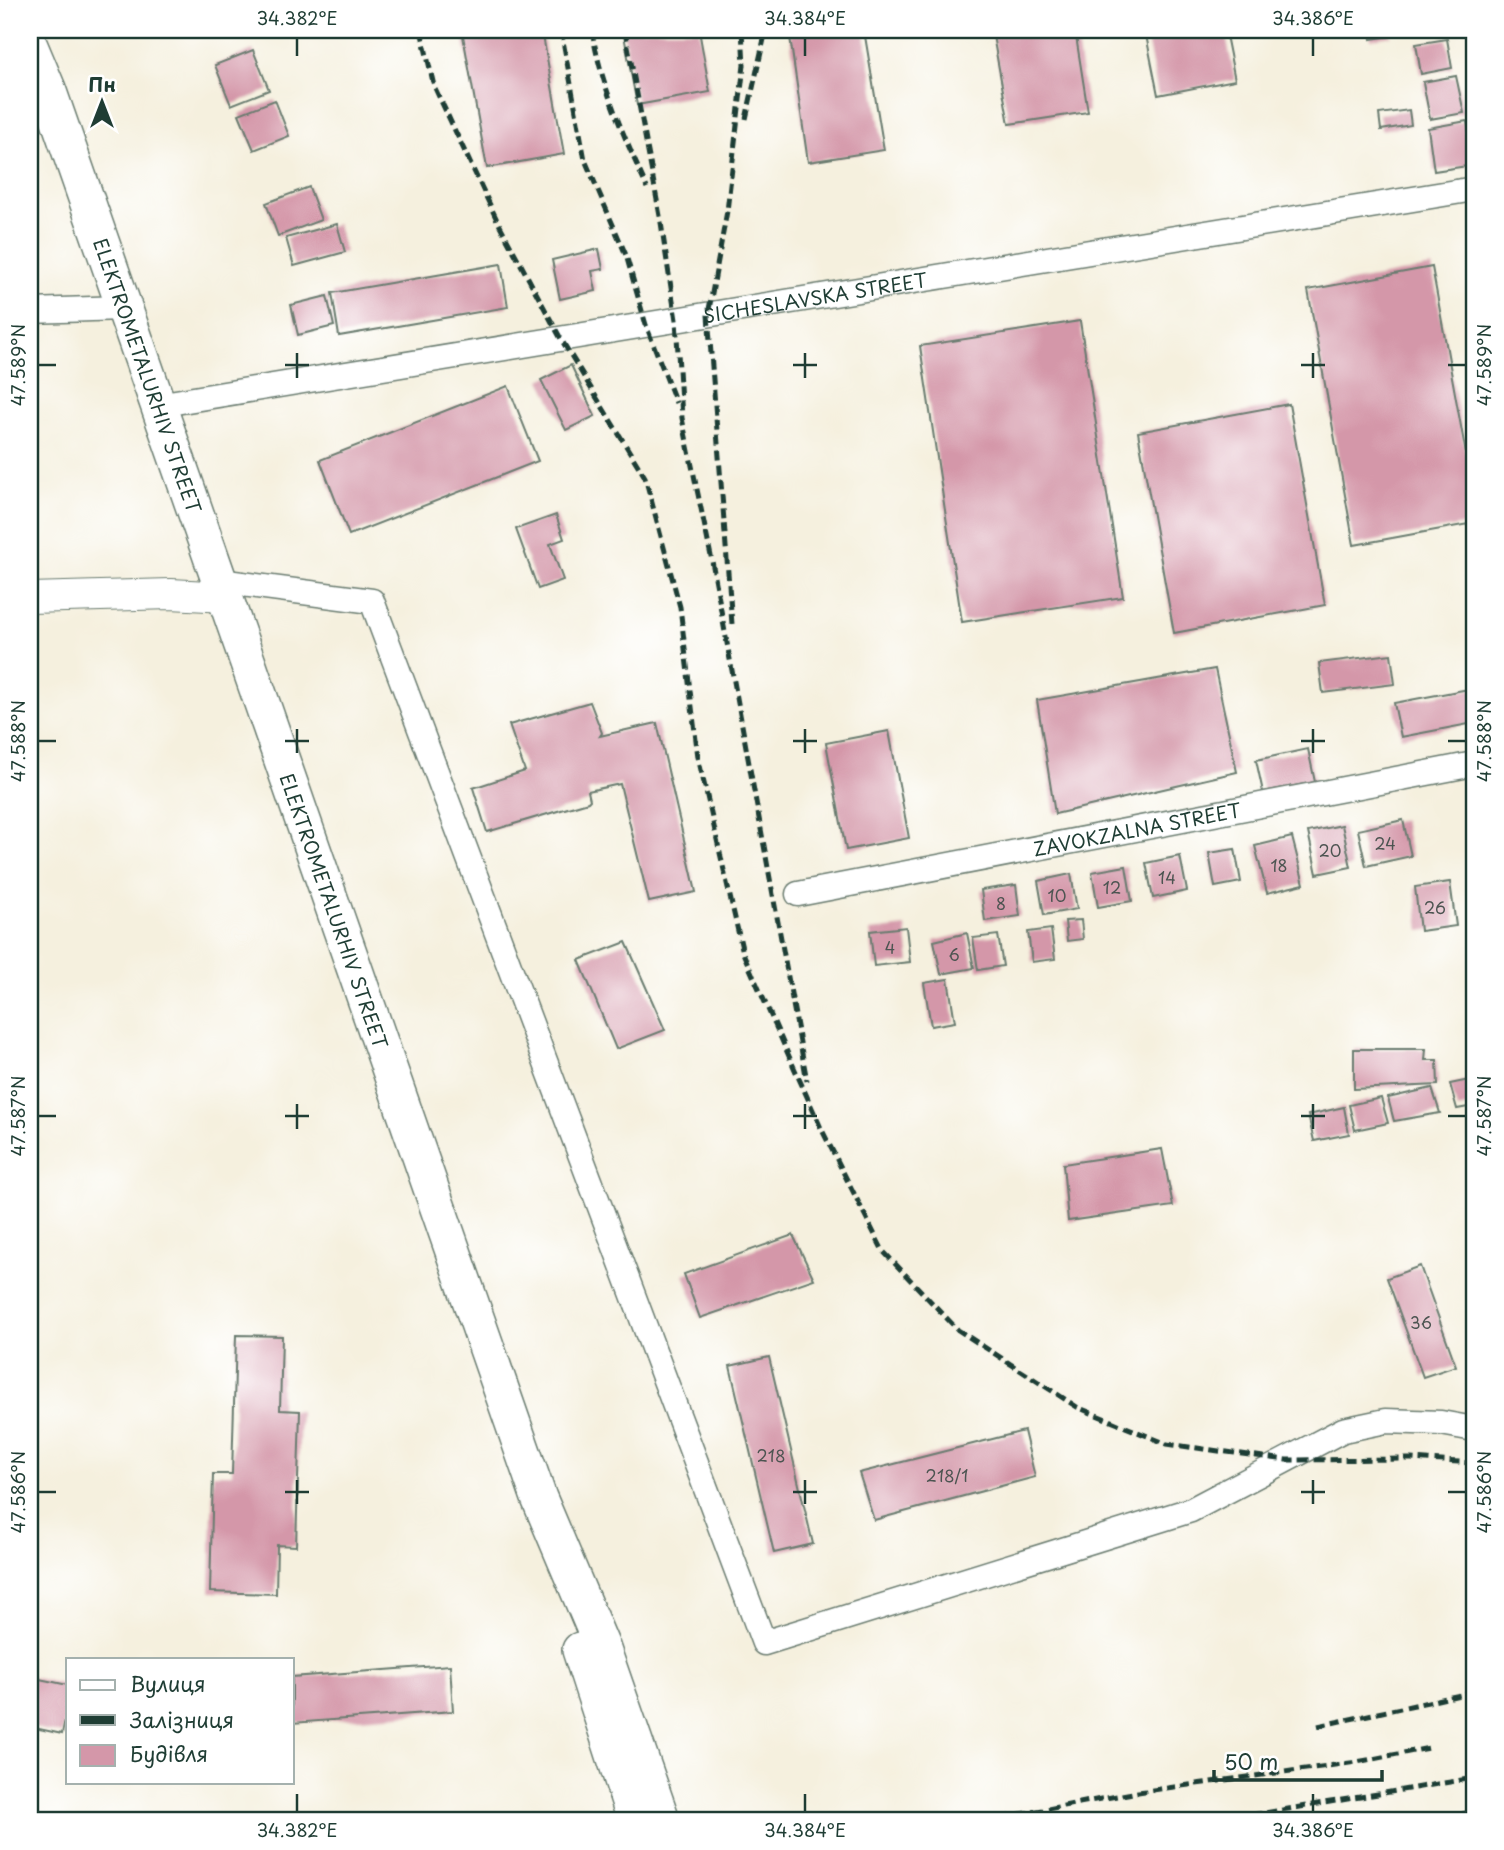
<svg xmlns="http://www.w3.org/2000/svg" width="1504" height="1850" font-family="'Playpen Sans',sans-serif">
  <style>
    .building { fill: #d497a9 }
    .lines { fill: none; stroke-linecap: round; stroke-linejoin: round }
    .minor-casing { stroke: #6a7c70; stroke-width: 27 }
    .tertiary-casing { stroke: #6a7c70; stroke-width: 32 }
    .secondary-casing { stroke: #6a7c70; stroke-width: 38 }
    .minor { stroke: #fff; stroke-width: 24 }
    .tertiary { stroke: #fff; stroke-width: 30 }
    .secondary { stroke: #fff; stroke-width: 35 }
    .rail { stroke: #1f3d34; stroke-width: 5; stroke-dasharray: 10 5; stroke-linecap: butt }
    .ticks { fill: none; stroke: #1f3d34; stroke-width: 2.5 }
    .labels { text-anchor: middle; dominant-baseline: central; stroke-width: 5; stroke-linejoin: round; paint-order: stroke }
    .number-label { font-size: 16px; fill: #4c5451 }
    .street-label { font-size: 19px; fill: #1f3d34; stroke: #fff }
    .neatline { fill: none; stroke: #1f3d34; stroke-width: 2.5 }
    .ticks-label { font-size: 18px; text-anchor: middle; fill: #1f3d34 }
  </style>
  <rect width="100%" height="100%" fill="#fff"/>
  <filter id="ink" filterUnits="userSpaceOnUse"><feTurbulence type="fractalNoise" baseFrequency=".0143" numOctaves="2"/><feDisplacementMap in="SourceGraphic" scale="14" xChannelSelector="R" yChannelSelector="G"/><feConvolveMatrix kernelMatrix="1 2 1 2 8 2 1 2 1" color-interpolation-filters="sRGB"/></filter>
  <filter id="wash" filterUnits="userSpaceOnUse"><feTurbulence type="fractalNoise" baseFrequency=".00686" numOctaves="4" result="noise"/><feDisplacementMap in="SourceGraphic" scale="28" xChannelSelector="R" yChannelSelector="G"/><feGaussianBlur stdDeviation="1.57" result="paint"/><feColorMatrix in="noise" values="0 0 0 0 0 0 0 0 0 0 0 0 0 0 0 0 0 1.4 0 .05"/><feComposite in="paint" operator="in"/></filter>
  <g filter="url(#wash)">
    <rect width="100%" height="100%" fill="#f5f0de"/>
    <g id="blocks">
      <g class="building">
        <path d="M462,30H542L564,154L487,168Z"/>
        <path d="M623,30H699L710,92L637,105Z"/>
        <path d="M789,30H864L884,150L808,162Z"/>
        <path d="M992,30H1075L1088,112L1009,124Z"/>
        <path d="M1145,30H1225L1235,80L1158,95Z"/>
        <path d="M1370,30H1390L1391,36L1371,39Z"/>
        <path d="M1447,39L1452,68L1421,74L1416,44Z"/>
        <path d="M253,50L269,90L231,105L215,65Z"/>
        <path d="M1456,76L1464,113L1430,119L1423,82Z"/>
        <path d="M275,100L289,136L254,150L239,114Z"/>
        <path d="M1409,110L1411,125L1381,130L1379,114Z"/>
        <path d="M1467,121L1474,165L1434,171L1428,128Z"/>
        <path d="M309,187L321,220L278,236L266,203Z"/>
        <path d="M337,224L345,252L294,266L286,238Z"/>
        <path d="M599,249L603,269L592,271L596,291L560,299L552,260Z"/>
        <path d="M501,264L508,307L339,336L332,293Z"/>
        <path d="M1432,267L1474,498V523L1354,545L1308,290Z"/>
        <path d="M327,296L334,326L298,335L291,305Z"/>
        <path d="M1080,321L1123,597L962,622L920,346Z"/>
        <path d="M571,365L595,416L566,430L541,380Z"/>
        <path d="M508,386L538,461L349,535L320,460Z"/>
        <path d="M1289,404L1325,605L1174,633L1138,432Z"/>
        <path d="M556,515L564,539L550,544L563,580L538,589L516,529Z"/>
        <path d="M1474,571V609H1473L1466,573Z"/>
        <path d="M1391,654L1395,684L1323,693L1319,663Z"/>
        <path d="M1215,669L1237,772L1055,814L1037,700Z"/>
        <path d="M1474,688V723L1401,737L1394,703Z"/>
        <path d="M590,702L602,733L600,736L657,723L696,892L649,902L620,784L588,791L590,800L588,802L487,832L473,788L525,771L509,725Z"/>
        <path d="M889,731L909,838L846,850L826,743Z"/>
        <path d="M1308,749L1315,782L1263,792L1256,760Z"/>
        <path d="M1403,820L1411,856L1366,866L1358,830Z"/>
        <path d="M1342,825L1351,867L1317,874L1308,832Z"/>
        <path d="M1292,837L1304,884L1267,893L1255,846Z"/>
        <path d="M1235,849L1241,882L1215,887L1209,853Z"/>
        <path d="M1180,856L1187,891L1153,898L1146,863Z"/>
        <path d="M1126,866L1132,901L1098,907L1092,872Z"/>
        <path d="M1071,874L1077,909L1044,915L1038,881Z"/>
        <path d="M1450,882L1456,926L1420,931L1415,887Z"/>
        <path d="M1016,885L1020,916L985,921L981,890Z"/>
        <path d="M1081,920L1083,939L1067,941L1065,921Z"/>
        <path d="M906,927L910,962L874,966L870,931Z"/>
        <path d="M1051,929L1055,959L1032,962L1028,932Z"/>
        <path d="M967,933L974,968L941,974L934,941Z"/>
        <path d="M998,935L1003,966L978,970L973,938Z"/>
        <path d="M626,942L665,1030L616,1049L579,960Z"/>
        <path d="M948,979L955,1022L931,1026L924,983Z"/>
        <path d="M1354,1049H1426L1425,1060H1437L1438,1085L1354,1089Z"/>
        <path d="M1474,1079V1106L1457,1109L1450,1084Z"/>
        <path d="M1432,1088L1440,1113L1394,1121L1388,1098Z"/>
        <path d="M1381,1098L1388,1123L1355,1130L1349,1105Z"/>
        <path d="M1344,1107L1349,1134L1314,1141L1308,1115Z"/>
        <path d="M1162,1149L1173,1206L1068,1221L1063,1164Z"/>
        <path d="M793,1235L814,1279L700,1318L684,1274Z"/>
        <path d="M1420,1266L1456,1366L1423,1377L1387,1278Z"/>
        <path d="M236,1335L282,1336L280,1410L300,1411L296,1546L277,1545L276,1594L210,1592L213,1474H232Z"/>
        <path d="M769,1357L813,1544L774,1553L730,1366Z"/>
        <path d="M1024,1431L1035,1477L874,1520L859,1473Z"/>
        <path d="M450,1665L453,1711L292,1723V1677Z"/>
        <path d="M30,1677L68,1685V1705L62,1734L30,1727Z"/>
      </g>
    </g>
  </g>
  <g filter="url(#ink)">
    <use href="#blocks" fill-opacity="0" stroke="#6a7c70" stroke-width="2"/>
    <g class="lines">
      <defs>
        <g id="minor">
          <path d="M30,311L123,308"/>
          <path id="s1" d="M157,405L1474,189"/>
          <path d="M219,581L372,601L764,1643L1191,1510L1343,1430L1386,1421L1441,1423L1474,1429"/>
          <path id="s2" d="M798,894L1474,764"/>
        </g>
        <path id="tertiary" d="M30,598L171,594L226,597"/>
        <g id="secondary">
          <path id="s3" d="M30,46L48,89L539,1498L602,1647L662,1820"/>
          <path d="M580,1650L635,1820"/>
        </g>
      </defs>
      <use href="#minor" class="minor-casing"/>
      <use href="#tertiary" class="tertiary-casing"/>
      <use href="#secondary" class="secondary-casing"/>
      <use href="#minor" class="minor"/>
      <use href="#tertiary" class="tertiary"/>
      <use href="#secondary" class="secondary"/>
      <g class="rail">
        <path d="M421,30L434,86L497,220L561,339L645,477L680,607L698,757L743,953L821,1128L883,1251L958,1330L1077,1407L1167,1444L1286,1460L1411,1459L1474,1463"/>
        <path d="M561,30L585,160L626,255L646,325L676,403"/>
        <path d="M592,30C601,86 624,136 647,188"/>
        <path d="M625,30L660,216L676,320L682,418L712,561L807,1081"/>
        <path d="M746,119L764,39V30"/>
        <path d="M732,624L708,315L727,211L744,65L742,30"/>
        <path d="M1318,1726L1474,1692"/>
        <path d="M989,1820L1138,1792L1357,1762L1429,1748"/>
        <path d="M1222,1820L1474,1778"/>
        <path d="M1418,1820L1474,1812"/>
      </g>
    </g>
  </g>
  <path class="ticks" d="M297,38V56M805,38V56M1313,38V56M297,353V378M805,353V378M1313,353V378M38,365H56M285,365H309M793,365H817M1301,365H1325M1448,365H1466M297,729V753M805,729V753M1313,729V753M38,741H56M285,741H309M793,741H817M1301,741H1325M1448,741H1466M297,1104V1129M805,1104V1129M1313,1104V1129M38,1116H56M285,1116H309M793,1116H817M1301,1116H1325M1448,1116H1466M297,1480V1504M805,1480V1504M1313,1480V1504M38,1492H56M285,1492H309M793,1492H817M1301,1492H1325M1448,1492H1466M297,1794V1812M805,1794V1812M1313,1794V1812"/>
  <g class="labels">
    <g class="number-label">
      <text x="1385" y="843">24</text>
      <text x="1330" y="850">20</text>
      <text x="1279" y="865">18</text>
      <text x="1167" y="877">14</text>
      <text x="1112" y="887">12</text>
      <text x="1057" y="895">10</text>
      <text x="1001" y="903">8</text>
      <text x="1435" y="907">26</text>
      <text x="890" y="947">4</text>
      <text x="954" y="954">6</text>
      <text x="1421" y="1322">36</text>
      <text x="771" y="1455">218</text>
      <text x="947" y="1475">218/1</text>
    </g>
    <g class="street-label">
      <text stroke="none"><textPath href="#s1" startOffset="667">SICHESLAVSKA STREET</textPath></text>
      <text stroke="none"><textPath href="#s3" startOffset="350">ELEKTROMETALURHIV STREET</textPath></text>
      <text stroke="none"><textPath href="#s2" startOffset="345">ZAVOKZALNA STREET</textPath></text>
      <text stroke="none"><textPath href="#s3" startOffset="917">ELEKTROMETALURHIV STREET</textPath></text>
    </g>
  </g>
  <rect width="1504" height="1850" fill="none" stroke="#fff" stroke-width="77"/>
  <rect x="66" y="1658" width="228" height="126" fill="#ffffff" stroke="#a5b1ae" stroke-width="2"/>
  <rect x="80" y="1680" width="35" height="10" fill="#ffffff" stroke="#a5b1ae" stroke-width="2"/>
  <text x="130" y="1692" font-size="21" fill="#1f3d34">Вулиця</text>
  <rect x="80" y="1715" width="35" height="10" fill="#1f3d34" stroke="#a5b1ae" stroke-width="2"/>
  <text x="130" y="1728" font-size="21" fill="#1f3d34">Залізниця</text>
  <rect x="80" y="1745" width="35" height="21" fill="#d497a9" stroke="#a5b1ae" stroke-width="2"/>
  <text x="130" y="1762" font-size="21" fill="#1f3d34">Будівля</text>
  <g transform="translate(102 102)" stroke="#ffffff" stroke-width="5" paint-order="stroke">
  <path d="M0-5L12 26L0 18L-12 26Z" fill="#1f3d34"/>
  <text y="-10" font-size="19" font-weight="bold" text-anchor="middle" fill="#1f3d34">Пн</text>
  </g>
  <path d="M1214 1770v10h168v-10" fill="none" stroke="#1f3d34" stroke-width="3.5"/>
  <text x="1224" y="1770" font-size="21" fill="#1f3d34" stroke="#ffffff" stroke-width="5" paint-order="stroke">50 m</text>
  <rect x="38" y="38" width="1428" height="1774" class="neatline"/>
  <g class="ticks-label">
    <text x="297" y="25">34.382°E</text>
    <text x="805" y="25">34.384°E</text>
    <text x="1313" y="25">34.386°E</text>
    <text transform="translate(19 365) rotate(-90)" y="6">47.589°N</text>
    <text transform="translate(1485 365) rotate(-90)" y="6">47.589°N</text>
    <text transform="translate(19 741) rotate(-90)" y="6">47.588°N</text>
    <text transform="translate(1485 741) rotate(-90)" y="6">47.588°N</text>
    <text transform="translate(19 1116) rotate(-90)" y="6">47.587°N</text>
    <text transform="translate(1485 1116) rotate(-90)" y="6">47.587°N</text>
    <text transform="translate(19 1492) rotate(-90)" y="6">47.586°N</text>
    <text transform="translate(1485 1492) rotate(-90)" y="6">47.586°N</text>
    <text x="297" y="1837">34.382°E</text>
    <text x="805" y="1837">34.384°E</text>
    <text x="1313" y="1837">34.386°E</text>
  </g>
</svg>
